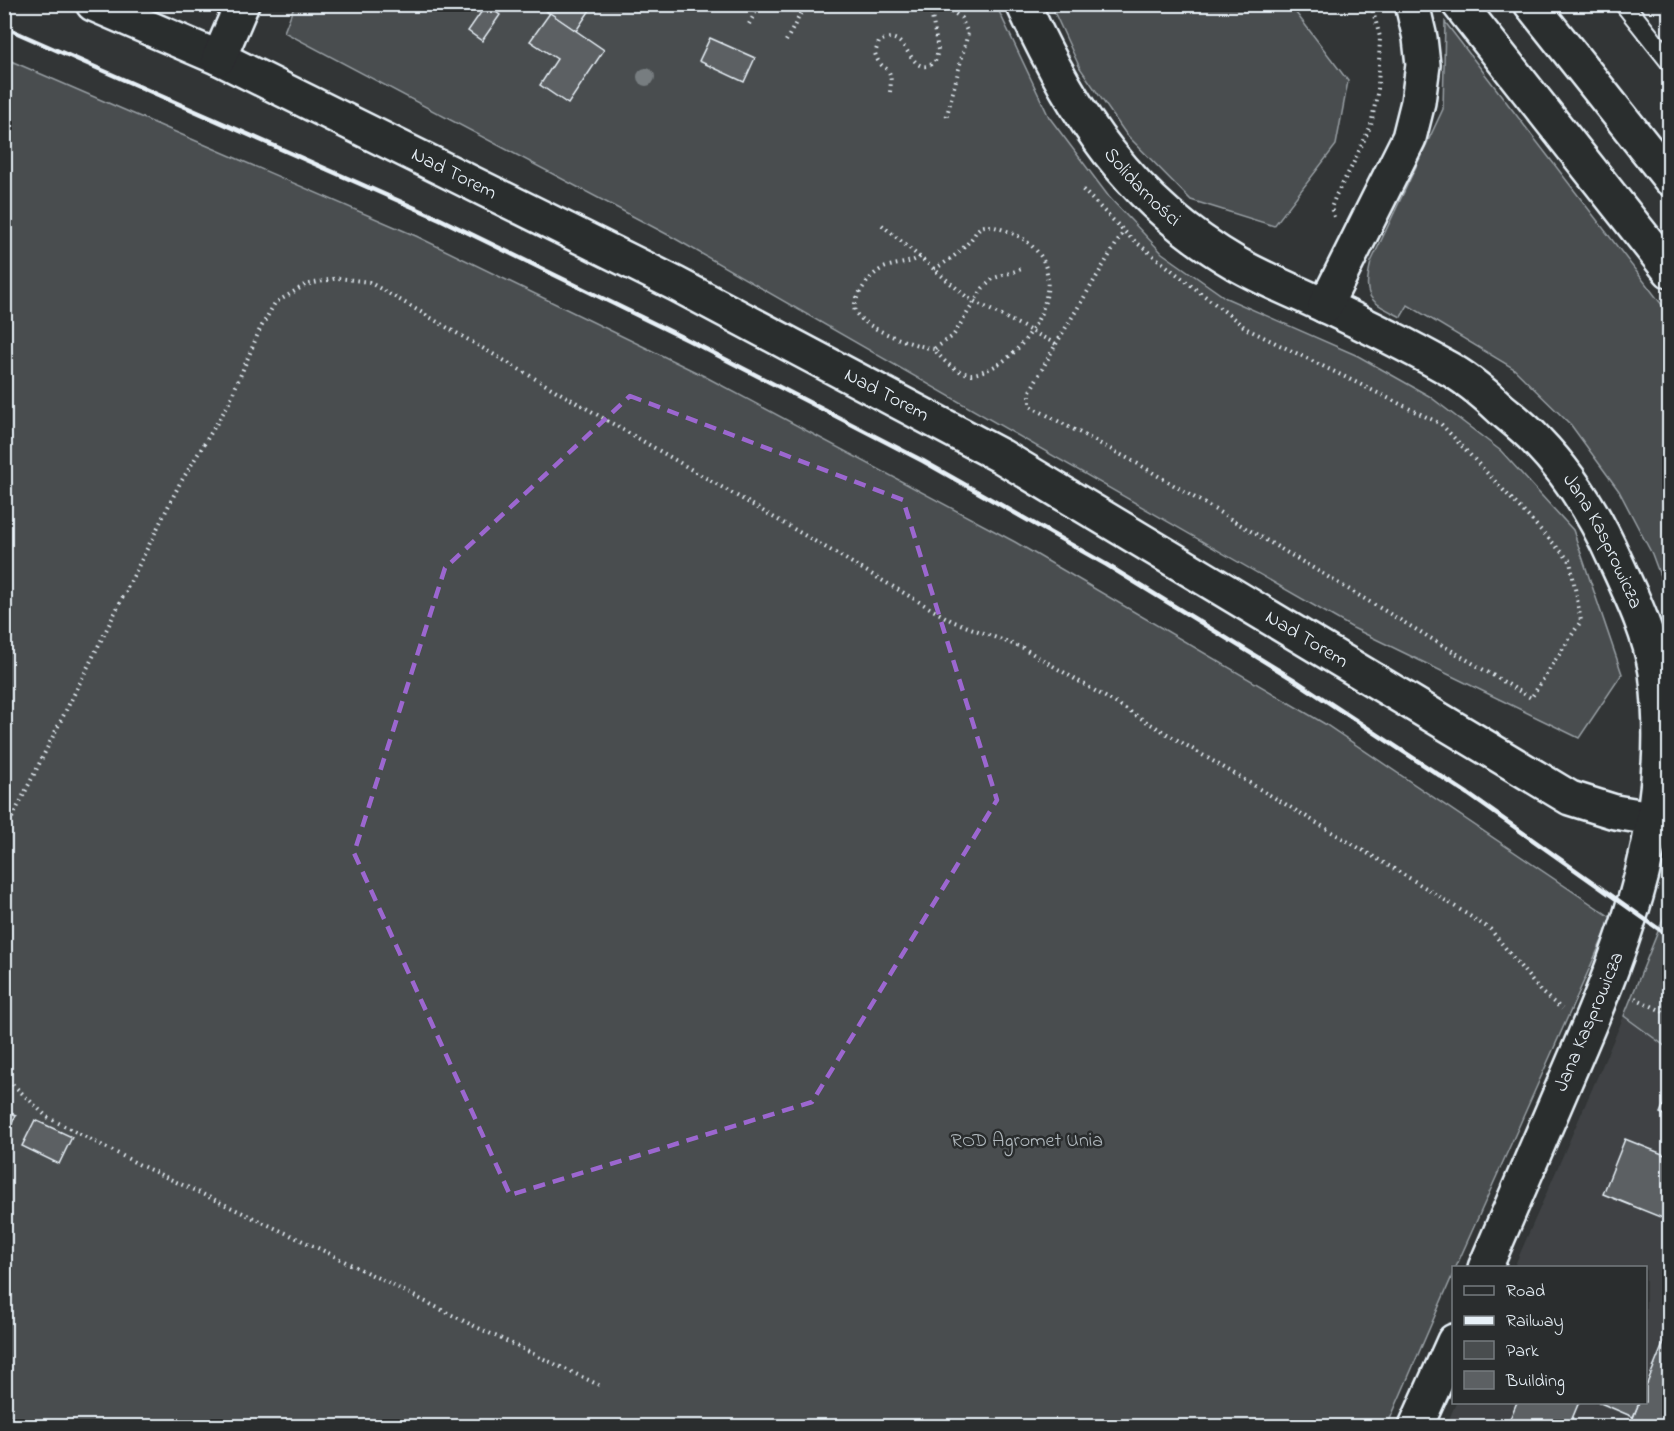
<svg xmlns="http://www.w3.org/2000/svg" width="1674" height="1431" font-family="'Indie Flower',sans-serif">
  <style>
    .built { fill: #3f4244 }
    .green { fill: #494d4f; stroke: #989fa4; stroke-width: 1.5 }
    .building { fill: #5c6063; stroke: #e8f1f8; stroke-width: 1.5 }
    .lines { fill: none; stroke-linecap: round; stroke-linejoin: round }
    .lane-casing { stroke: #e8f1f8; stroke-width: 22 }
    .street-casing { stroke: #e8f1f8; stroke-width: 38 }
    .primary-casing { stroke: #e8f1f8; stroke-width: 38 }
    .path { stroke: #e8f1f8; stroke-width: 4; stroke-dasharray: 1.5 4.5; stroke-linecap: butt }
    .lane { stroke: #2a2d2e; stroke-width: 18 }
    .street { stroke: #2a2d2e; stroke-width: 33 }
    .primary { stroke: #2a2d2e; stroke-width: 33 }
    .rail { stroke: #e8f1f8; stroke-width: 4.5 }
    .tree { fill: #777d80 }
    .marked { fill: none; stroke: #9c67d0; stroke-width: 4.5; stroke-dasharray: 12 8; stroke-linejoin: round }
    .labels { text-anchor: middle; dominant-baseline: central; stroke-width: 5; stroke-linejoin: round; paint-order: stroke }
    .street-label { font-size: 20px; fill: #e8f1f8; stroke: #2a2d2e }
    .park-label { font-size: 20px; fill: #b0b8bd; stroke: #2a2d2e }
  </style>
  <rect width="100%" height="100%" fill="#323536"/>
  <filter id="ink" filterUnits="userSpaceOnUse"><feTurbulence type="fractalNoise" baseFrequency=".0167" numOctaves="2"/><feDisplacementMap in="SourceGraphic" scale="12" xChannelSelector="R" yChannelSelector="G"/><feConvolveMatrix kernelMatrix="1 2 1 2 8 2 1 2 1" color-interpolation-filters="sRGB"/></filter>
  <g filter="url(#ink)">
    <path class="built" d="M1624,1016L1669,1048V1426H1446L1456,1403L1646,1402V1268L1514,1267Z"/>
    <g class="green">
      <path d="M295,4L996,5L1049,117L1109,197L1162,253L1226,298L1358,356L1429,396L1501,451L1573,530L1622,674L1579,738L1353,628L674,238L284,32Z"/>
      <path d="M1051,5H1290L1348,81L1336,145L1274,226L1191,200L1126,134L1080,68Z"/>
      <path d="M1445,22L1669,314V600L1652,554L1619,491L1571,425L1513,368L1408,305L1401,317C1370,301 1362,299 1371,262L1443,109Z"/>
      <path d="M4,58L416,236L704,376L1015,542L1325,724L1612,918L1456,1267L1454,1268L1453,1274L1387,1426H5Z"/>
      <path d="M1669,904V1049L1624,1016Z"/>
    </g>
    <g class="building">
      <path d="M542,4H594L576,31L540,7Z"/>
      <path d="M486,5L500,15L482,41L468,31Z"/>
      <path d="M550,13L604,50L568,104L540,85L557,59L530,41Z"/>
      <path d="M710,38L755,58L744,82L699,61Z"/>
      <path d="M1670,1090V1117L1660,1113Z"/>
      <path d="M8,1112L16,1115L4,1140V1118Z"/>
      <path d="M35,1120L72,1137L59,1164L22,1146Z"/>
      <path d="M1625,1139L1670,1157V1221L1603,1194Z"/>
      <path d="M1670,1327V1426H1630L1639,1402H1646V1386Z"/>
      <path d="M1517,1402H1579L1569,1426H1507Z"/>
      <path d="M1598,1402H1639V1403L1633,1417Z"/>
    </g>
    <g class="lines">
      <defs>
        <path id="lane" d="M1624,4L1670,62"/>
        <g id="street">
          <path id="s1" d="M93,4L219,58L676,284L1001,456L1570,798L1615,812L1657,819"/>
          <path id="s2" d="M1023,4C1073,114 1130,202 1237,264C1265,280 1294,291 1323,305C1364,324 1405,344 1444,366C1465,377 1484,393 1501,409C1513,419 1526,429 1537,441C1570,475 1596,517 1615,560C1632,597 1649,632 1656,672C1674,817 1629,933 1573,1063C1544,1131 1514,1199 1485,1268"/>
          <path d="M219,58L242,4"/>
          <path d="M1416,1426L1454,1341"/>
        </g>
        <g id="primary">
          <path d="M1459,4L1670,271"/>
          <path d="M1531,4L1670,179"/>
          <path d="M1325,306L1409,138L1418,102L1423,65L1420,38L1412,4"/>
        </g>
      </defs>
      <use href="#lane" class="lane-casing"/>
      <use href="#street" class="street-casing"/>
      <use href="#primary" class="primary-casing"/>
      <g class="path">
        <path d="M711,5V4"/>
        <path d="M749,24L760,4"/>
        <path d="M786,41L806,4"/>
        <path d="M890,92C894,60 881,75 875,53L879,42C909,23 908,82 935,62L938,50L931,11L937,8L953,12L961,18L968,33L946,119"/>
        <path d="M1334,217L1331,208L1336,195L1352,166L1371,125L1378,89L1380,37L1371,4"/>
        <path d="M882,225L968,298L1056,344L1030,391V406L1140,465L1531,698L1581,621L1570,561L1441,424L1247,329L1132,239L1082,189"/>
        <path d="M920,257C906,266 890,262 877,272C869,277 851,301 855,311C863,329 916,346 934,349"/>
        <path d="M934,269C949,261 962,251 973,237C976,232 979,226 986,226C995,225 1018,235 1025,240C1031,245 1039,252 1043,260C1061,298 1024,355 989,369C983,371 977,374 971,374C956,373 943,361 934,349L953,336L983,288L994,278L1022,269"/>
        <path d="M1056,344L1124,231"/>
        <path d="M4,834L179,485L228,405L260,329L275,303L305,285L338,278L369,282L952,621L1023,648L1426,888L1490,929L1541,992L1562,1009"/>
        <path d="M1635,998L1670,1015"/>
        <path d="M4,1076L47,1117L142,1166L320,1249L470,1324L599,1385"/>
      </g>
      <use href="#lane" class="lane"/>
      <use href="#street" class="street"/>
      <use href="#primary" class="primary"/>
      <path class="rail" d="M4,27L440,219L688,340L923,461L1107,565L1293,679L1468,794L1670,937"/>
    </g>
    <circle class="tree" cx="646" cy="77" r="9"/>
  </g>
  <path class="marked" d="M630,396L903,500L997,800L812,1102L510,1195L354,853L445,568Z"/>
  <g class="labels">
    <g class="street-label">
      <text stroke="none"><textPath href="#s1" startOffset="399">Nad Torem</textPath></text>
      <text stroke="none"><textPath href="#s2" startOffset="220">Solidarności</textPath></text>
      <text stroke="none"><textPath href="#s1" startOffset="885">Nad Torem</textPath></text>
      <text stroke="none"><textPath href="#s2" startOffset="814">Jana Kasprowicza</textPath></text>
      <text stroke="none"><textPath href="#s1" startOffset="1371">Nad Torem</textPath></text>
      <text transform="translate(1590 1022) rotate(-67)">Jana Kasprowicza</text>
    </g>
    <g class="park-label">
      <text x="1027" y="1141">ROD Agromet Unia</text>
    </g>
  </g>
  <rect width="1674" height="1431" fill="none" stroke="#2a2d2e" stroke-width="24"/>
  <rect x="12" y="12" width="1650" height="1407" fill="none" stroke="#e8f1f8" stroke-width="2" filter="url(#ink)"/>
  <rect x="1452" y="1266" width="195" height="138" fill="#2a2d2e" stroke="#767b7f" stroke-width="1.5"/>
  <rect x="1464" y="1286" width="30" height="9" fill="#2a2d2e" stroke="#767b7f" stroke-width="1.5"/>
  <text x="1506" y="1296" font-size="18" fill="#e8f1f8">Road</text>
  <rect x="1464" y="1316" width="30" height="9" fill="#e8f1f8" stroke="#767b7f" stroke-width="1.5"/>
  <text x="1506" y="1326" font-size="18" fill="#e8f1f8">Railway</text>
  <rect x="1464" y="1341" width="30" height="18" fill="#494d4f" stroke="#767b7f" stroke-width="1.5"/>
  <text x="1506" y="1356" font-size="18" fill="#e8f1f8">Park</text>
  <rect x="1464" y="1371" width="30" height="18" fill="#5c6063" stroke="#767b7f" stroke-width="1.5"/>
  <text x="1506" y="1386" font-size="18" fill="#e8f1f8">Building</text>
</svg>
